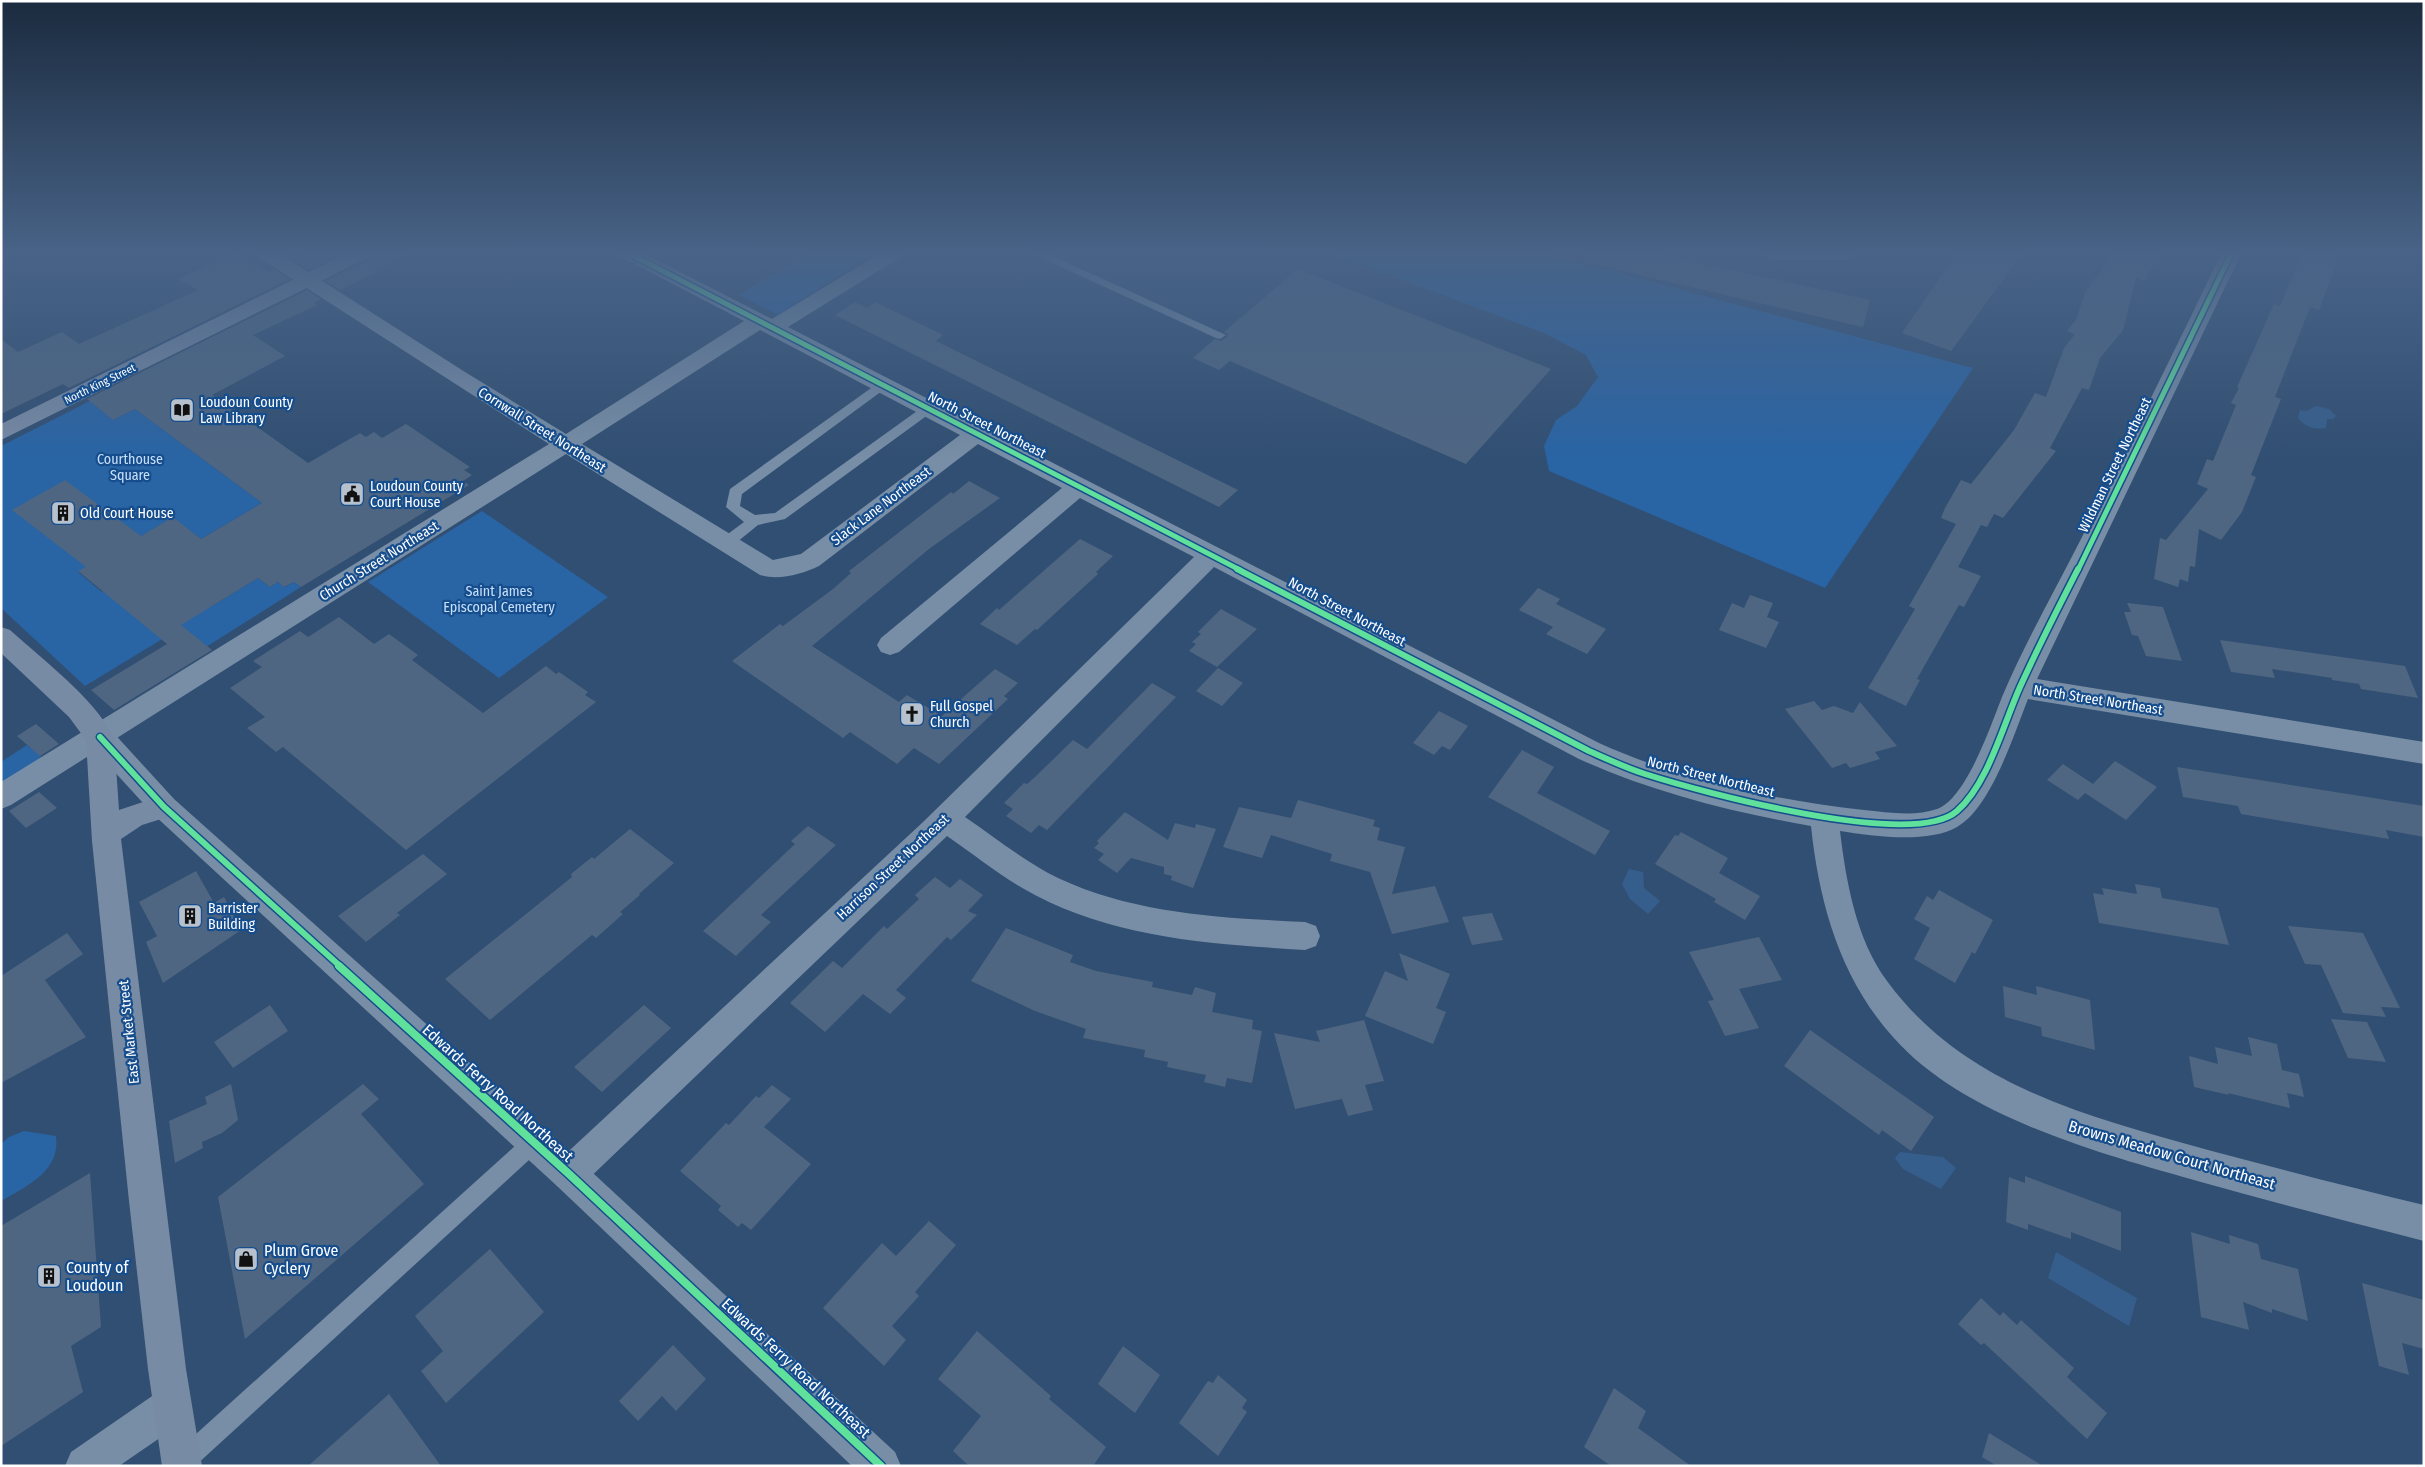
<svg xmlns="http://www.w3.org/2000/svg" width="2425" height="1467" font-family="'Fira Sans Condensed',sans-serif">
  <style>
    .green { fill: #2964a4 }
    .water { fill: #365e8c }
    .building { fill: #4e6682 }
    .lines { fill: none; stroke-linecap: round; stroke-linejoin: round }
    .service { fill: #788ea6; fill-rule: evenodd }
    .minor { fill: #788ea6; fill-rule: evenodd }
    .tertiary { fill: #788ea6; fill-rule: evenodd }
    .primary { fill: #788ba5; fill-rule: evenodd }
    .cycleway-far2-casing { stroke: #164d8d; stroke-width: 8 }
    .cycleway-far1-casing { stroke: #164d8d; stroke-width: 9 }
    .cycleway-casing { stroke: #164d8d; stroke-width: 11 }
    .cycleway-far2 { stroke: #60e19b; stroke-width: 5 }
    .cycleway-far1 { stroke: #60e19b; stroke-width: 6 }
    .cycleway { stroke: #60e19b; stroke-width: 8 }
    .labels { text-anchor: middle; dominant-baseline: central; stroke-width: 4.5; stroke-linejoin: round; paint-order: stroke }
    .far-street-label { font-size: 11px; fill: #fff; stroke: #164d8d }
    .poi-label { font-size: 14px; fill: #fff; stroke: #164d8d; text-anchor: start }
    .street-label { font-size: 14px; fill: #fff; stroke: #164d8d }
    .park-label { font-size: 14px; fill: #c6e0fb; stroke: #164d8d }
    .near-street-label { font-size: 16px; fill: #fff; stroke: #164d8d }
    .near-poi-label { font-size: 16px; fill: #fff; stroke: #164d8d; text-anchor: start }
  </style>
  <rect width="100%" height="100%" fill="#314f72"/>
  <g class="green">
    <path d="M808,254H872L778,315L739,295Z"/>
    <path d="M1333,254H1548L1973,368L1825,588L1549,471L1544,446L1556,420L1577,406L1598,377L1586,355L1544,333Z"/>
    <path d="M90,401L113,420L135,409L262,503L201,539L173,518L78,572L102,592L126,578L206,598L214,605L258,578L270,587L278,582L285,587L294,582L301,587L206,647L182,627L85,686L1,608V446Z"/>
    <path d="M482,511L608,597L499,678L368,582Z"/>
    <path d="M27,745L41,756L32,767L1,788V762Z"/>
    <path d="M24,1131L56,1136C61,1171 27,1186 1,1201V1144L9,1137Z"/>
  </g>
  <g class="water">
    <path d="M2316,406L2329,409L2336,416L2333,419H2327L2326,428C2314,430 2305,427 2298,418L2300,410L2306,411Z"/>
    <path d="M1629,869L1643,872L1644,888L1660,901L1648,914L1630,899L1622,884Z"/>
    <path d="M1900,1152L1943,1157L1956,1168L1941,1189L1903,1169L1895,1158Z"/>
    <path d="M2056,1252L2137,1298L2129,1326L2048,1278Z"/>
  </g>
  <g class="building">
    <path d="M232,254H239L268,272L274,269L290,279L69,388L63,384L1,414V339L18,352L62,332L79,344L198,290L178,279Z"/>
    <path d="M303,254H341L308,270L292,259Z"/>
    <path d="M372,254H407L373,270L377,272L340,290L325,281L368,260Z"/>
    <path d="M1585,254H1658L1870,300L1863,327L1584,262Z"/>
    <path d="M1956,254H2022L1951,351L1902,333Z"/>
    <path d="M2113,254H2162L2143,281L2136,278L2123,330L2100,358L2089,390L2082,388L2050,448L2056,451L2003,518L1994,514L1987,527L1981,525L1958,567L1981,576L1964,607L1959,605L1917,679L1920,680L1906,706L1868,688L1915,609L1909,606L1956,524L1941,518L1945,508L1961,480L1971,484L2014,430L2035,393L2046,397L2064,348L2075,334L2067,331L2076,320L2085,292Z"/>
    <path d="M2302,254H2340L2319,310L2310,307L2275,397L2281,399L2251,475L2256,477L2242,512L2221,540L2199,529L2195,567L2190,566L2188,582L2180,579L2178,587L2154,579L2160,538L2166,540L2208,489L2197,484L2207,459L2213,461L2236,405L2231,403L2239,388L2237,387L2274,304L2280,306Z"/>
    <path d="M1298,269L1551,369L1466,464L1230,361L1219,370L1193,358L1215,339L1221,341L1227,337L1228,334L1224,332Z"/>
    <path d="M307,290L321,299L314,303L317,305L253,335L285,356L212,395L308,463L360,433L366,437L374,432L382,438L406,424L470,467L464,470L472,475L463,481L469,485L301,587L294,582L284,587L278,582L270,587L258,578L181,625L212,650L114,710L91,690L167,644L78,571L86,567L12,510L65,480L141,536L173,517L201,539L262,503L135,409L113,420L87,399Z"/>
    <path d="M855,302L867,308L875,302L943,335L936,341L1238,490L1219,507L835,315Z"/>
    <path d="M969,481L1000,498L929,549L812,646L899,702L907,695L942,716L995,669L1018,683L1004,696L1008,699L939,764L914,748L897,764L850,732L843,738L732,661L780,624L783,626L833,589L851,573L849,571L951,492L953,494Z"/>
    <path d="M1080,539L1113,556L1096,572L1098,574L1037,630L1035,629L1017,645L980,624L997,608L999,610Z"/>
    <path d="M1538,588L1560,599L1556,604L1606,629L1587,654L1546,634L1553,627L1519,610Z"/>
    <path d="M1750,595L1773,603L1767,617L1779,622L1766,648L1719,630L1732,603L1744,608Z"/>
    <path d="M2127,603L2163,607L2182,661L2146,656L2138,636L2132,635L2124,612H2131Z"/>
    <path d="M1221,609L1257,629L1217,667L1189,651L1196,644L1192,642L1201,634L1198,632Z"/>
    <path d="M339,617L374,644L389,634L418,655L412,660L483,713L546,666L556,674L559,672L588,692L585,695L596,702L406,850L283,747L276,752L247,728L265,717L230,688L262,667L253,661L300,631L308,637Z"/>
    <path d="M2220,640L2405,666L2418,698L2361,689L2359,684L2332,680V678L2272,669L2275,678L2231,672Z"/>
    <path d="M1218,668L1243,683L1222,706L1196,691Z"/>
    <path d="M1152,683L1176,697L1047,830L1039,825L1031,833L1006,816L1013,809L1004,803L1024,783L1027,784L1035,777L1073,740L1087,749Z"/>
    <path d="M1814,701L1822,710L1834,706L1853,713L1860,702L1897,746L1875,752L1880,759L1850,768L1846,763L1832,768L1785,709Z"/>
    <path d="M1439,711L1468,726L1450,750L1442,746L1434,755L1413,743Z"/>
    <path d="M36,724L59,744L40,756L17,736Z"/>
    <path d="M1522,750L1554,767L1537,793L1610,831L1595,855L1488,797Z"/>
    <path d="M2115,761L2157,787L2126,820L2085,793L2078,800L2047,780L2063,764L2093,784Z"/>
    <path d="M2177,767L2424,806V837L2386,830L2389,839L2241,814L2238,806L2183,797Z"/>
    <path d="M39,792L57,808L26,828L9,811Z"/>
    <path d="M1298,800L1375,820L1373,826L1380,828L1377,840L1405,847L1392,894L1435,886L1449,922L1392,934L1370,872L1330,861L1332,854L1271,835L1262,858L1223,847L1239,807L1291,818Z"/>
    <path d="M1125,812L1168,840L1175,823L1195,828L1196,824L1216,829L1193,888L1171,880L1172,876L1164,874V867L1131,858L1117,873L1098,860L1104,854L1094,848L1099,843L1097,841Z"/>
    <path d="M808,826L836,845L761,915L771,922L736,956L703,931L795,844L791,841Z"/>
    <path d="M630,829L674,863L639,894L640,895L620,912L623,914L596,938L592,935L490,1020L445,979L572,877L571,874L592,857L594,859Z"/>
    <path d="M1681,832L1728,858L1719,873L1760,896L1745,920L1714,902L1716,899L1655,864L1675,835L1678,836Z"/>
    <path d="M423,854L447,874L397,913L400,915L366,942L338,916Z"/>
    <path d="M196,871L214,903L224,897L241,930L163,983L146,942L157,936L139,902Z"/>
    <path d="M935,877L950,888L960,879L983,895L968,911L977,915L951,940L947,937L896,990L906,998L890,1014L863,994L825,1032L790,1003L833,961L842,968L884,926L887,929L919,899L915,895Z"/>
    <path d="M2135,884L2160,888L2162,898L2218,908L2229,945L2099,923L2093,893L2104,895L2102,888L2137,894Z"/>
    <path d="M1939,890L1993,920L1975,954L1972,952L1955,983L1914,959L1930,928L1914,919L1927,896L1933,900Z"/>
    <path d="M1492,913L1503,940L1472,945L1462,917Z"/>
    <path d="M2288,926L2363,933L2400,1008L2381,1007L2386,1017L2343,1013L2321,965L2305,964Z"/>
    <path d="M1006,928L1073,955L1070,962L1096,971L1153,982L1152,987L1192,995L1195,987L1216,993L1212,1012L1253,1020L1252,1029L1262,1031L1252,1083L1227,1078L1225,1087L1204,1082L1206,1075L1167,1067L1168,1062L1144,1057L1145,1050L1083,1038L1086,1029L1035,1011L971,981Z"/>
    <path d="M67,933L83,954L45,980L86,1037L1,1083V976Z"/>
    <path d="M1759,937L1782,980L1739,989L1759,1028L1725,1036L1708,1001L1714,1000L1689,952Z"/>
    <path d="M1399,953L1450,974L1436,1008L1446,1012L1433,1044L1365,1016L1385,971L1408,981Z"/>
    <path d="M2003,986L2037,995L2036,986L2090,1000L2095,1050L2042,1036L2041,1027L2005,1017Z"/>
    <path d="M270,1005L288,1031L233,1068L214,1042Z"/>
    <path d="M644,1005L671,1028L602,1092L574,1067Z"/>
    <path d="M2331,1019L2367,1022L2386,1062L2348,1058Z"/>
    <path d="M1364,1020L1384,1081L1365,1085L1373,1110L1348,1116L1342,1099L1295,1109L1274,1033L1320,1042L1316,1031Z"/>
    <path d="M1810,1030L1934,1117L1911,1151L1882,1130L1879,1135L1784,1066Z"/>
    <path d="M2248,1037L2277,1044L2282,1070L2299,1074L2304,1097L2287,1093L2290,1108L2228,1093L2229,1095L2194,1087L2189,1056L2218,1064L2215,1047L2252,1056Z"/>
    <path d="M231,1084L238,1120L222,1133L202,1142L203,1148L175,1163L169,1121L207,1104L205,1097Z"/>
    <path d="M363,1084L379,1099L361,1114L424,1184L245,1339L218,1197Z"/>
    <path d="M772,1085L791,1099L764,1127L811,1164L751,1230L742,1223L738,1227L718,1210L721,1206L680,1171L726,1123L729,1125L756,1096L759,1098Z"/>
    <path d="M90,1173L101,1327L71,1346L83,1392L1,1446V1226Z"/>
    <path d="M2025,1176L2121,1212V1251L2071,1232V1239L2028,1224V1230L2006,1222L2009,1177L2025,1183Z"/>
    <path d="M929,1221L956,1245L915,1292L919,1296L892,1326L906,1340L884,1366L823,1308L882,1243L896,1256Z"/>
    <path d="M2191,1232L2230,1244L2229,1235L2258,1244L2261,1259L2298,1269L2308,1321L2272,1309V1313L2243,1302L2249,1330L2201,1317Z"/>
    <path d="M490,1249L544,1312L446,1403L421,1371L443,1351L415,1316Z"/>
    <path d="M2362,1283L2424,1300V1349L2402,1343L2409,1375L2379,1366Z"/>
    <path d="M1981,1298L2000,1316L2003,1312L2017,1325L2021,1320L2074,1368L2067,1377L2107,1413L2087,1439L1984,1343L1981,1345L1958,1324Z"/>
    <path d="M977,1331L1051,1396L1049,1399L1106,1447L1093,1466H969L953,1451L981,1416L938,1379Z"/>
    <path d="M673,1345L706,1379L676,1411L662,1396L638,1421L619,1401Z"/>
    <path d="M1123,1346L1160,1375L1135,1413L1098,1384Z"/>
    <path d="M1218,1375L1247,1400L1242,1408L1247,1412L1218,1456L1179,1423L1208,1381L1213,1383Z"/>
    <path d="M1614,1388L1646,1411L1638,1428L1691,1466H1611L1584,1447Z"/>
    <path d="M389,1394L441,1466H308Z"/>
    <path d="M1989,1433L2043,1466H1997L1982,1457Z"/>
  </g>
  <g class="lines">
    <g class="service">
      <path d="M1033,254H1048L1226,335L1220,339L1216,338Z"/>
      <path d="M881,381L887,385L886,388L742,494L740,506L755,515L775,513L924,406L929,405L936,409L785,519L758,525L731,547H721L719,543L721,539L744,522L726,507L730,489Z"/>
      <path d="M533,1133L540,1136L543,1143L540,1150L195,1466H173L171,1461L175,1453L526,1136Z"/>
    </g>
    <g class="minor">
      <path d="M257,254H280L465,372L566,434L744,321L623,258L620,254H645L772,319L879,254H902L899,258L788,327L1599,743C1681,780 1774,800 1864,810C1886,812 1914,817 1937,809C1966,799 1991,725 2002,697C2025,643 2054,592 2081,539C2128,445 2175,350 2221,254H2241L2037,679L2424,742V764L2028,699C2014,734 1991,808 1957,827C1927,844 1873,836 1840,831C1846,881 1856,939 1887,981C1964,1086 2089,1117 2208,1150C2279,1169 2352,1188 2424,1205V1241C2349,1222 2275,1203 2201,1182C2102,1154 1963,1117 1893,1037C1840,978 1819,903 1811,826C1731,812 1652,792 1579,759L1214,567L965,817C996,838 1025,862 1058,878C1135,914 1221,918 1305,922L1316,926L1320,936L1316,946L1305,950C1213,944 1119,939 1035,895C1004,879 976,856 947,836L581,1186L569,1191L557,1186L552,1174L557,1162L922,823L1194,557L1080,498L899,652L890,655L881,652L877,645L881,638L1062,488L978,444L819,566C802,574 779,581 760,575L566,454L11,805L1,809V782L549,444L260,258ZM760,330L960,435L801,554L773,560L582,444Z"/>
      <path d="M1765,254H1855L1852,258L1845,260H1775L1768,258Z"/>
      <path d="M172,1387L186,1392L191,1406L186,1420L119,1466H65L71,1452L158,1392Z"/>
    </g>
    <path class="tertiary" d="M100,726L110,729L174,799L581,1162L895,1452L901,1466H852L557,1186L154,815L90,745L86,737L90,729Z"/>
    <g class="primary">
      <path d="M345,254H370L367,258L1,440V424Z"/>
      <path d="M1,627L10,630C44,661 92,696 114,737L119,810L164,795L174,799L178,807L174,815L142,825L121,839L186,1369L202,1466H162L148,1369L129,1201L92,841L86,740L69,717L1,653Z"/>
    </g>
    <defs>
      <g id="cycleway-far2">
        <path d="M630,254L1240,570"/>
        <path d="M2078,570L2231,254"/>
      </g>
      <g id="cycleway-far1">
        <path d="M1237,569L1589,751C1607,759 1626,768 1645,774C1701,792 1913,850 1957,811C1988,784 2003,725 2020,687C2038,647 2058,608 2078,569"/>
        <path d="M100,737L164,807L341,967"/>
      </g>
      <path id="cycleway" d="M339,966L569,1174L881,1466"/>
    </defs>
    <use href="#cycleway-far2" class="cycleway-far2-casing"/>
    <use href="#cycleway-far1" class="cycleway-far1-casing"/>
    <use href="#cycleway" class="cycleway-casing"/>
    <use href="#cycleway-far2" class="cycleway-far2"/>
    <use href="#cycleway-far1" class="cycleway-far1"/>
    <use href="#cycleway" class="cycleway"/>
  </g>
  <linearGradient id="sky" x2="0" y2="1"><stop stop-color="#1b2b3f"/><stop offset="0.55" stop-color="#486387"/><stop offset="1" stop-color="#486387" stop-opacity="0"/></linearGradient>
  <rect width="2425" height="459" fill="url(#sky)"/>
  <defs>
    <symbol id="library-square" viewBox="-11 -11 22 22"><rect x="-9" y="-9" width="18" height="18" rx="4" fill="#b7c1ce" stroke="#164d8d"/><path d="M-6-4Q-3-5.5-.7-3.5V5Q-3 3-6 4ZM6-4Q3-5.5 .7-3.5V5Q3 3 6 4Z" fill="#111"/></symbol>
    <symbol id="civic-square" viewBox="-11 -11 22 22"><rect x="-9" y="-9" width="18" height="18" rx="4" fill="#b7c1ce" stroke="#164d8d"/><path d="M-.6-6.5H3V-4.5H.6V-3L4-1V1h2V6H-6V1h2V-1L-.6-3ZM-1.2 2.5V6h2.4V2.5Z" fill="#111"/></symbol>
    <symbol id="building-square" viewBox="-11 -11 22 22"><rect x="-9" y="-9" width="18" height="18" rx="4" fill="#b7c1ce" stroke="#164d8d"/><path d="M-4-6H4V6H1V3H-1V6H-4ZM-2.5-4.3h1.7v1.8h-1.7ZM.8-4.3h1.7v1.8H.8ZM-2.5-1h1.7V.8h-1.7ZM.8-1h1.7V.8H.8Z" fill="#111"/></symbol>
    <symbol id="church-square" viewBox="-11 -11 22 22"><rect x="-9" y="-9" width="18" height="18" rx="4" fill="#b7c1ce" stroke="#164d8d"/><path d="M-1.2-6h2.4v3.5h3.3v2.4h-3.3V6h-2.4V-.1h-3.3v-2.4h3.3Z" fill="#111"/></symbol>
    <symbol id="shop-square" viewBox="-11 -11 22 22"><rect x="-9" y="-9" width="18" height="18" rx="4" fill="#b7c1ce" stroke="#164d8d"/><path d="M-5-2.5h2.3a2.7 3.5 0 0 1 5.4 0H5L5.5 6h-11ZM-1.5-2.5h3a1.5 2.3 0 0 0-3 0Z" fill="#111"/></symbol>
  </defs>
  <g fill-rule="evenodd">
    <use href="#library-square" x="168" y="396" width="28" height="28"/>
    <use href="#civic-square" x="338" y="480" width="28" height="28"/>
    <use href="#building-square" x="49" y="499" width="28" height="28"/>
    <use href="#church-square" x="898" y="700" width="28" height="28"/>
    <use href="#building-square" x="176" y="902" width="28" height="28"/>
    <use href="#shop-square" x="232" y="1245" width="28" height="28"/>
    <use href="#building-square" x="35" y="1262" width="28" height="28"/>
  </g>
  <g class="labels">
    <g class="far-street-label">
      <text transform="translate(100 384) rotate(-26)">North King Street</text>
    </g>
    <g class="poi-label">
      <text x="200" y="402">Loudoun County<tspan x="200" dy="16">Law Library</tspan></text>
      <text x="370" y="486">Loudoun County<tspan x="370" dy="16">Court House</tspan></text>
      <text x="80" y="513">Old Court House</text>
      <text x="930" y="706">Full Gospel<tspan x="930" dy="16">Church</tspan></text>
      <text x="208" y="908">Barrister<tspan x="208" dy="16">Building</tspan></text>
    </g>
    <g class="street-label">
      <text transform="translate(987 425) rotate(27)">North Street Northeast</text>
      <text transform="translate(542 430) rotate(32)">Cornwall Street Northeast</text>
      <text transform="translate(2115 465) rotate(-64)">Wildman Street Northeast</text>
      <text transform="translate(881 506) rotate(-37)">Slack Lane Northeast</text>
      <text transform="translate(379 561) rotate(-32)">Church Street Northeast</text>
      <text transform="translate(1347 612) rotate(28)">North Street Northeast</text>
      <text transform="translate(2098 700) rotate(9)">North Street Northeast</text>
      <text transform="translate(1711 777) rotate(14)">North Street Northeast</text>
      <text transform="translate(893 867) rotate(-43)">Harrison Street Northeast</text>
      <text transform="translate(129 1032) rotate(-96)">East Market Street</text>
    </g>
    <g class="park-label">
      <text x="130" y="459">Courthouse<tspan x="130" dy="16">Square</tspan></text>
      <text x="499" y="591">Saint James<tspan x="499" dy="16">Episcopal Cemetery</tspan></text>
    </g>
    <g class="near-street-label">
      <text transform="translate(498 1093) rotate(42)">Edwards Ferry Road Northeast</text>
      <text transform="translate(2172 1155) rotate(16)">Browns Meadow Court Northeast</text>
      <text transform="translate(796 1368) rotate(43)">Edwards Ferry Road Northeast</text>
    </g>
    <g class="near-poi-label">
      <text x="264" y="1250">Plum Grove<tspan x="264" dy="18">Cyclery</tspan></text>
      <text x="66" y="1267">County of<tspan x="66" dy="18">Loudoun</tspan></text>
    </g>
  </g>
  <rect width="2425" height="1467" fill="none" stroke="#ffffff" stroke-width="5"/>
</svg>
